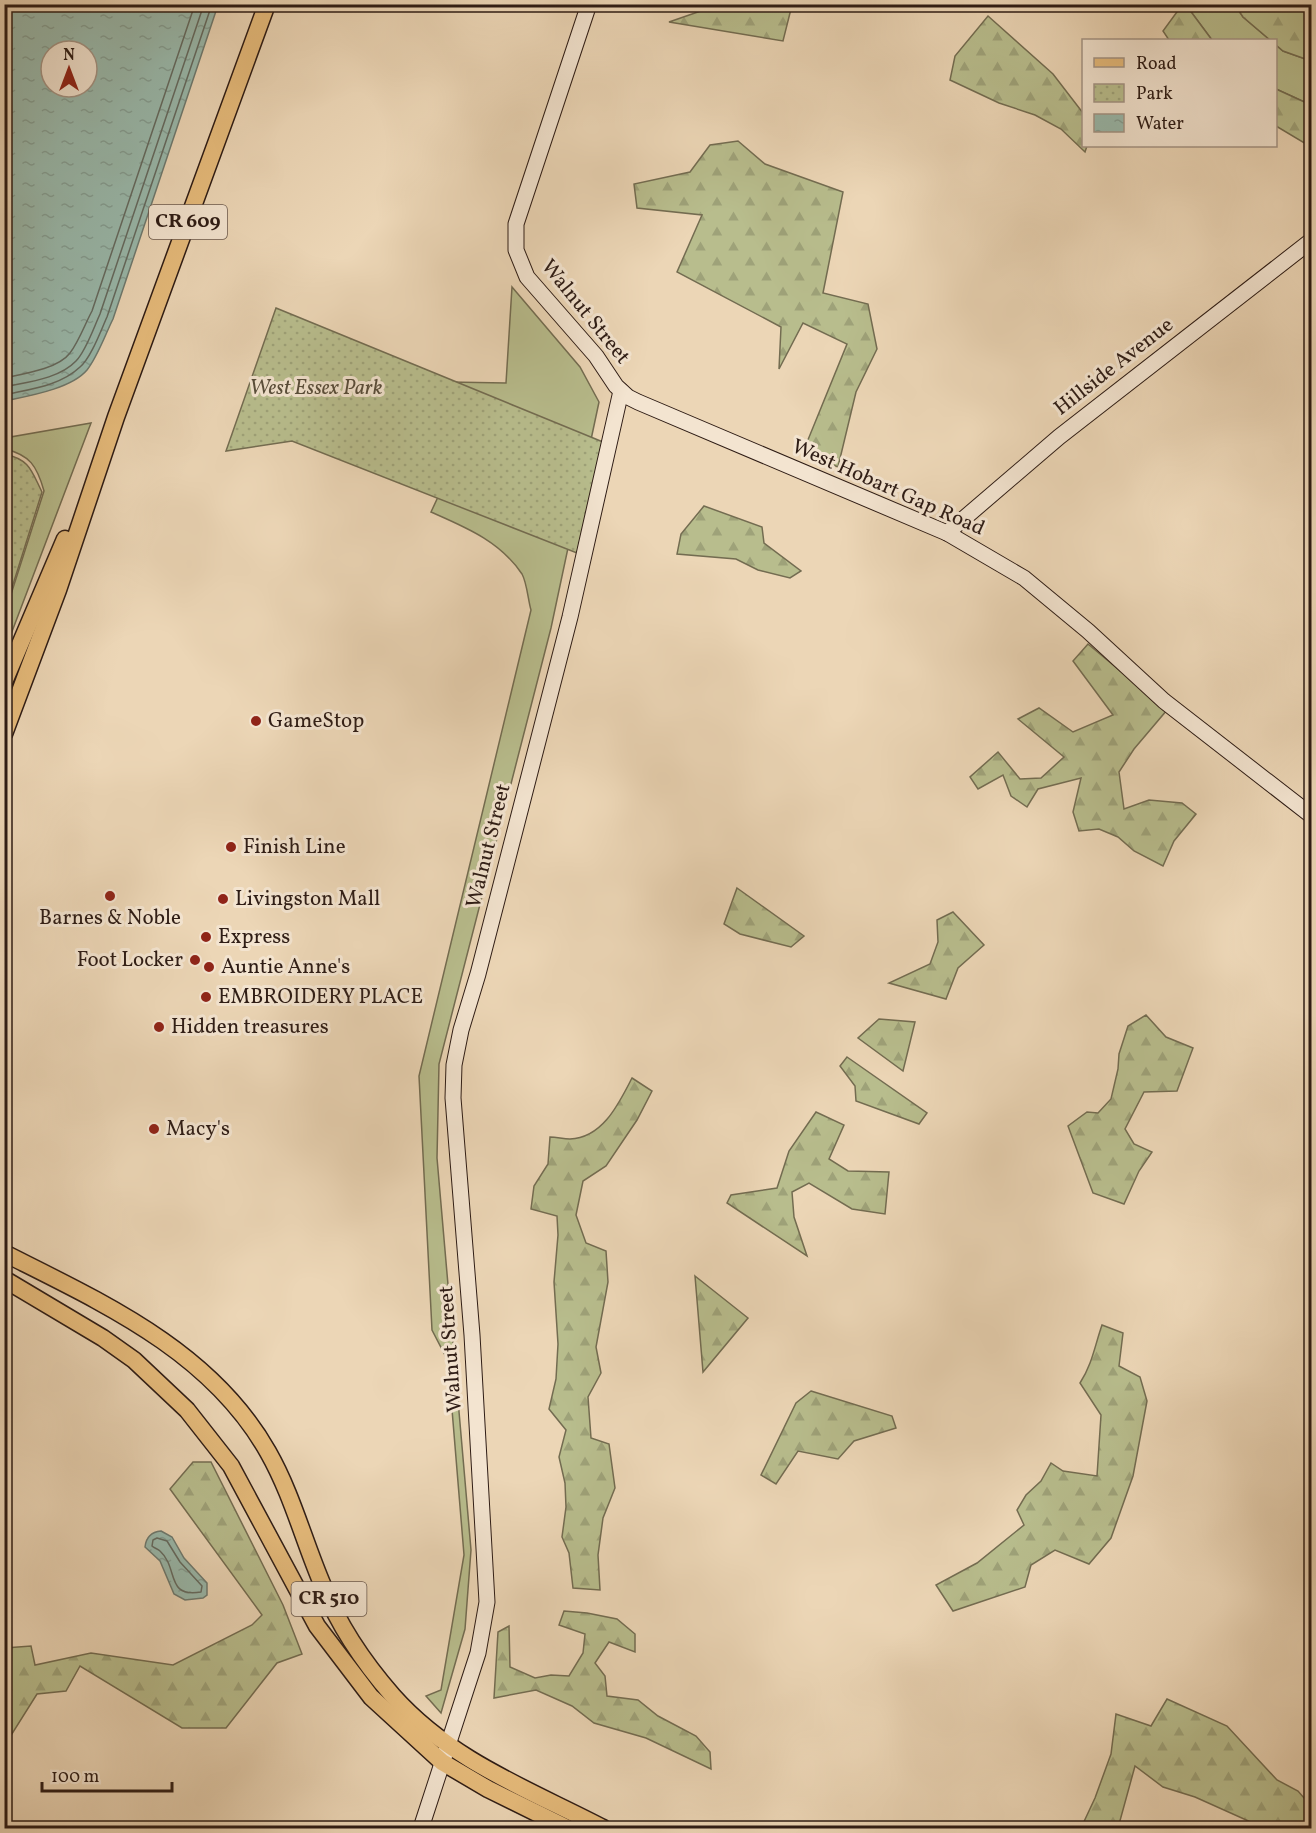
<svg xmlns="http://www.w3.org/2000/svg" width="1316" height="1833" font-family="Vollkorn,serif">
  <style>
    .green { fill: #b8bd8d; stroke: #736c51; stroke-width: 1.5 }
    .forest { fill: url(#forest-firs); stroke: #736c51; stroke-width: 1.5 }
    .park { fill: url(#park-dots); stroke: #736c51; stroke-width: 1.5 }
    .water { fill: url(#water-ripples); stroke: #6e7a70; stroke-width: 1.5; fill-rule: evenodd }
    .lines { fill: none; stroke-linecap: round; stroke-linejoin: round }
    .shore { stroke: #646a60; stroke-width: 1.5 }
    .secondary-casing { stroke: #2e1c15; stroke-width: 17 }
    .primary-casing { stroke: #2e1c15; stroke-width: 19 }
    .secondary { stroke: #f3e4d0; stroke-width: 15 }
    .primary { stroke: #e6bb7b; stroke-width: 16 }
    .poi-dot { fill: #8f2418; stroke: #f3e4d0; stroke-width: 2 }
    .labels { text-anchor: middle; dominant-baseline: central; stroke-width: 6; stroke-linejoin: round; paint-order: stroke }
    .shield { fill: #f3e4d0; stroke: #69584d; stroke-width: 1.5 }
    .shield-label { font-size: 20px; font-weight: bold; fill: #2e1c15 }
    .street-label { font-size: 21px; fill: #2e1c15; stroke: #f3e4d0 }
    .park-label { font-size: 21px; font-style: italic; fill: #574c39; stroke: #f3e4d0 }
    .poi-label { font-size: 21px; fill: #2e1c15; stroke: #f3e4d0; text-anchor: start }
  </style>
  <defs>
    <pattern id="forest-firs" width="22" height="20" patternUnits="userSpaceOnUse" patternTransform="scale(1.5)"><rect width="22" height="20" fill="#b8bd8d"/><path d="M5 1l3.5 6h-7zM16 11l3.5 6h-7z" fill="#9ea279"/></pattern>
    <pattern id="park-dots" width="8" height="8" patternUnits="userSpaceOnUse" patternTransform="scale(1.5)"><rect width="8" height="8" fill="#b8bd8d"/><path d="M2 2h.1M6 6h.1" fill="none" stroke="#9ea279" stroke-width="1.8" stroke-linecap="round"/></pattern>
    <pattern id="water-ripples" width="26" height="14" patternUnits="userSpaceOnUse" patternTransform="scale(1.5)"><rect width="26" height="14" fill="#99b9ac"/><path d="M2 4q2-2 4 0t4 0M15 11q2-2 4 0t4 0" fill="none" stroke="#849e93"/></pattern>
  </defs>
  <rect width="100%" height="100%" fill="#ecd6b6"/>
  <filter id="stains"><feTurbulence type="fractalNoise" baseFrequency=".00333" numOctaves="4"/><feColorMatrix values="0 0 0 0 .2 0 0 0 0 .09 0 0 0 0 .02 0 0 0 .5 -.17"/></filter>
  <radialGradient id="worn" r=".72"><stop offset=".6" stop-color="#630" stop-opacity="0"/><stop offset="1" stop-color="#630" stop-opacity=".3"/></radialGradient>
  <g class="green">
    <path d="M1186,5H1235L1243,17L1270,40H1212Z"/>
    <path d="M1276,45L1283,51L1311,61V105L1276,89Z"/>
    <path d="M512,287L580,367L599,402L551,628L439,1064L437,1158L471,1550L465,1629L441,1713L426,1696L441,1690L464,1555L448,1361L432,1330L419,1076L531,610C528,600 527,583 522,574C500,541 465,527 431,512L444,484L449,382L506,383Z"/>
    <path d="M91,423L5,650V613L44,491C37,466 30,455 5,449V438Z"/>
  </g>
  <g class="forest">
    <path d="M718,5H792L783,41L669,22Z"/>
    <path d="M1182,5H1186L1212,40H1169L1163,31Z"/>
    <path d="M1235,5H1311V61L1283,51L1276,45V40H1270L1243,17Z"/>
    <path d="M988,16L1053,74L1083,113L1084,146H1087L1085,152L1061,129L1035,115L999,103L950,80L955,56Z"/>
    <path d="M1276,89L1311,105V147L1276,126Z"/>
    <path d="M738,141L765,164L843,192L823,293L868,304L877,349L856,392L838,467L803,452L847,344L803,323L779,369L781,327L677,272L702,215L637,208L634,184L690,172L710,145Z"/>
    <path d="M704,506L762,527L764,543L801,571L790,578L758,570L736,559L677,554L681,534Z"/>
    <path d="M1088,644L1167,710L1134,749L1119,772L1124,809L1149,800L1182,803L1196,814L1174,841L1163,866L1134,851L1118,837L1099,829L1079,831L1073,812L1081,778L1038,789L1027,807L1011,796L1003,775L978,789L970,777L998,752L1020,779L1041,778L1064,757L1018,719L1039,708L1073,732L1113,715L1073,661Z"/>
    <path d="M737,888L804,936L791,947L740,934L724,924Z"/>
    <path d="M953,912L984,945L958,968L946,999L889,983L930,964L938,942L937,920Z"/>
    <path d="M1146,1015L1166,1037L1193,1048L1177,1091L1144,1092L1125,1129L1134,1144L1152,1152L1139,1171L1124,1204L1093,1193L1068,1126L1087,1112L1098,1113L1111,1099L1118,1069L1119,1054L1128,1026Z"/>
    <path d="M879,1019L915,1022L903,1071L858,1038Z"/>
    <path d="M847,1057L927,1113L919,1124L856,1101L855,1086L840,1066Z"/>
    <path d="M632,1078L652,1091L637,1120L606,1166L583,1181L576,1215L586,1243L606,1251L608,1282L596,1347L601,1373L588,1397L591,1438L609,1444L615,1488L603,1518L598,1555L600,1590L573,1588L569,1553L562,1537L566,1507L565,1483L559,1457L566,1430L549,1409L556,1379L558,1344L554,1282L558,1235L557,1216L531,1209L534,1186L548,1164L550,1137C557,1137 563,1139 570,1139C603,1138 619,1103 632,1078Z"/>
    <path d="M816,1112L844,1125L829,1159L848,1171L889,1172L885,1214L852,1209L809,1183L792,1192L794,1217L807,1256L727,1203L731,1195L777,1188L789,1151Z"/>
    <path d="M695,1276L748,1318L703,1372Z"/>
    <path d="M1102,1325L1123,1333L1119,1366L1140,1377L1147,1401L1133,1476L1111,1538L1089,1564L1055,1550L1031,1565L1025,1587L953,1611L936,1585L977,1563L1024,1525L1017,1510L1026,1495L1041,1481L1051,1463L1063,1471L1097,1476L1101,1415L1080,1383C1092,1365 1095,1345 1102,1325Z"/>
    <path d="M811,1391L892,1416L896,1428L854,1441L838,1459L798,1451L776,1484L761,1475L796,1403Z"/>
    <path d="M193,1462H211L283,1605L302,1654L277,1663L226,1728H182L80,1666L66,1691L37,1694L5,1745V1648L31,1646L35,1665L91,1653L173,1665L252,1625L262,1615L170,1489Z"/>
    <path d="M564,1611L587,1613L617,1619L635,1634V1652L609,1642L595,1663L605,1676L607,1696L638,1700L658,1716L696,1736L710,1752L711,1769L646,1738L594,1723L572,1706L536,1690L494,1698L498,1632L509,1626L510,1667L535,1678L551,1675L569,1676L583,1653L585,1634L559,1625Z"/>
    <path d="M1167,1699L1227,1726L1277,1780L1298,1791L1311,1806V1828H1264L1195,1797L1163,1787L1135,1766L1118,1828H1081L1095,1798L1111,1754L1116,1714L1151,1726Z"/>
  </g>
  <g class="park">
    <path d="M276,308L603,442L577,553L292,441L226,451Z"/>
    <path d="M5,454C30,460 31,470 42,492L5,610Z"/>
  </g>
  <g class="water">
    <path d="M4,5H218L113,319C105,335 98,356 87,370C71,389 28,396 5,401ZM51,51H87V87H51Z"/>
    <path d="M161,1531L172,1537L184,1558L207,1583V1595L203,1598L185,1600L174,1594L160,1561L145,1547C146,1537 151,1532 161,1531Z"/>
  </g>
  <g class="lines">
    <g class="shore">
      <path d="M4,378C23,374 58,369 70,353C79,341 85,324 92,311L195,4"/>
      <path d="M4,387C27,382 59,379 76,361C86,351 94,327 100,314L204,4"/>
      <path d="M4,395C30,389 60,386 80,367C91,358 101,330 107,317L212,4"/>
      <path d="M157,1538L167,1541L180,1562L202,1586L201,1592C165,1598 179,1568 160,1551C158,1549 154,1548 152,1546L153,1540Z"/>
    </g>
    <defs>
      <g id="secondary">
        <path d="M589,4L516,224V250L527,277L596,356L616,386L628,397L638,402L947,533L1024,578L1088,631L1164,701L1312,816"/>
        <path d="M947,533L1059,437L1312,240"/>
        <path d="M421,1828L478,1653L487,1602L472,1335L453,1098L454,1065L461,1030L478,974L570,617L621,391"/>
      </g>
      <g id="primary">
        <path d="M4,682L65,539"/>
        <path d="M4,734L58,590L116,417L267,4"/>
        <path d="M4,1253C103,1303 211,1351 268,1452C292,1494 304,1542 323,1586C339,1626 365,1664 393,1696C451,1761 528,1789 603,1828"/>
        <path d="M4,1279L103,1338L134,1360L187,1410L231,1466L317,1626L371,1697L442,1762L488,1789L567,1828"/>
      </g>
    </defs>
    <use href="#secondary" class="secondary-casing"/>
    <use href="#primary" class="primary-casing"/>
    <use href="#secondary" class="secondary"/>
    <use href="#primary" class="primary"/>
  </g>
  <g class="poi-dot">
    <circle cx="256" cy="721" r="6"/>
    <circle cx="231" cy="847" r="6"/>
    <circle cx="110" cy="896" r="6"/>
    <circle cx="223" cy="899" r="6"/>
    <circle cx="206" cy="937" r="6"/>
    <circle cx="195" cy="960" r="6"/>
    <circle cx="209" cy="967" r="6"/>
    <circle cx="206" cy="997" r="6"/>
    <circle cx="159" cy="1027" r="6"/>
    <circle cx="154" cy="1129" r="6"/>
  </g>
  <g class="labels">
    <g class="shield">
      <rect x="149" y="205" width="78" height="34" rx="4.5"/>
      <rect x="291.5" y="1582" width="75" height="34" rx="4.5"/>
    </g>
    <g class="shield-label">
      <text x="188" y="222">CR 609</text>
      <text x="329" y="1599">CR 510</text>
    </g>
    <g class="street-label">
      <text transform="translate(585 312) rotate(51)">Walnut Street</text>
      <text transform="translate(1114 367) rotate(-38)">Hillside Avenue</text>
      <text transform="translate(888 488) rotate(24)">West Hobart Gap Road</text>
      <text transform="translate(489 846) rotate(-76)">Walnut Street</text>
      <text transform="translate(451 1349) rotate(-94)">Walnut Street</text>
    </g>
    <g class="park-label">
      <text x="316" y="388">West Essex Park</text>
    </g>
    <g class="poi-label">
      <text x="268" y="721">GameStop</text>
      <text x="243" y="847">Finish Line</text>
      <text x="235" y="899">Livingston Mall</text>
      <text x="110" y="918" text-anchor="middle">Barnes &amp; Noble</text>
      <text x="218" y="937">Express</text>
      <text x="183" y="960" text-anchor="end">Foot Locker</text>
      <text x="221" y="967">Auntie Anne's</text>
      <text x="218" y="997">EMBROIDERY PLACE</text>
      <text x="171" y="1027">Hidden treasures</text>
      <text x="166" y="1129">Macy's</text>
    </g>
  </g>
  <rect width="1316" height="1833" fill="none" stroke="#ecd6b6" stroke-width="24"/>
  <rect x="6" y="6" width="1304" height="1821" fill="none" stroke="#2e1c15" stroke-width="3"/>
  <rect x="12" y="12" width="1292" height="1809" fill="none" stroke="#2e1c15" stroke-width="1.5"/>
  <rect x="1082" y="39" width="195" height="108" fill="#f3e4d0" stroke="#a49485" stroke-width="1.5"/>
  <rect x="1094" y="58" width="30" height="9" fill="#e6bb7b" stroke="#a49485" stroke-width="1.5"/>
  <text x="1136" y="69" font-size="18" fill="#2e1c15">Road</text>
  <rect x="1094" y="84" width="30" height="18" fill="url(#park-dots)" stroke="#a49485" stroke-width="1.5"/>
  <text x="1136" y="99" font-size="18" fill="#2e1c15">Park</text>
  <rect x="1094" y="114" width="30" height="18" fill="url(#water-ripples)" stroke="#a49485" stroke-width="1.5"/>
  <text x="1136" y="129" font-size="18" fill="#2e1c15">Water</text>
  <g transform="translate(69 69)"><circle r="28" fill="#f3e4d0" stroke="#a49485" stroke-width="1.5"/>
  <path d="M0-4.5L10 22L0 15L-10 22Z" fill="#8f2418"/>
  <text y="-9" font-size="16" font-weight="bold" text-anchor="middle" fill="#2e1c15">N</text>
  </g>
  <path d="M42 1782v9h130v-9" fill="none" stroke="#2e1c15" stroke-width="3"/>
  <text x="51" y="1782" font-size="18" fill="#2e1c15" stroke="#f3e4d0" stroke-width="4.5" paint-order="stroke">100 m</text>
  <rect width="100%" height="100%" filter="url(#stains)"/>
  <rect width="100%" height="100%" fill="url(#worn)"/>
</svg>
